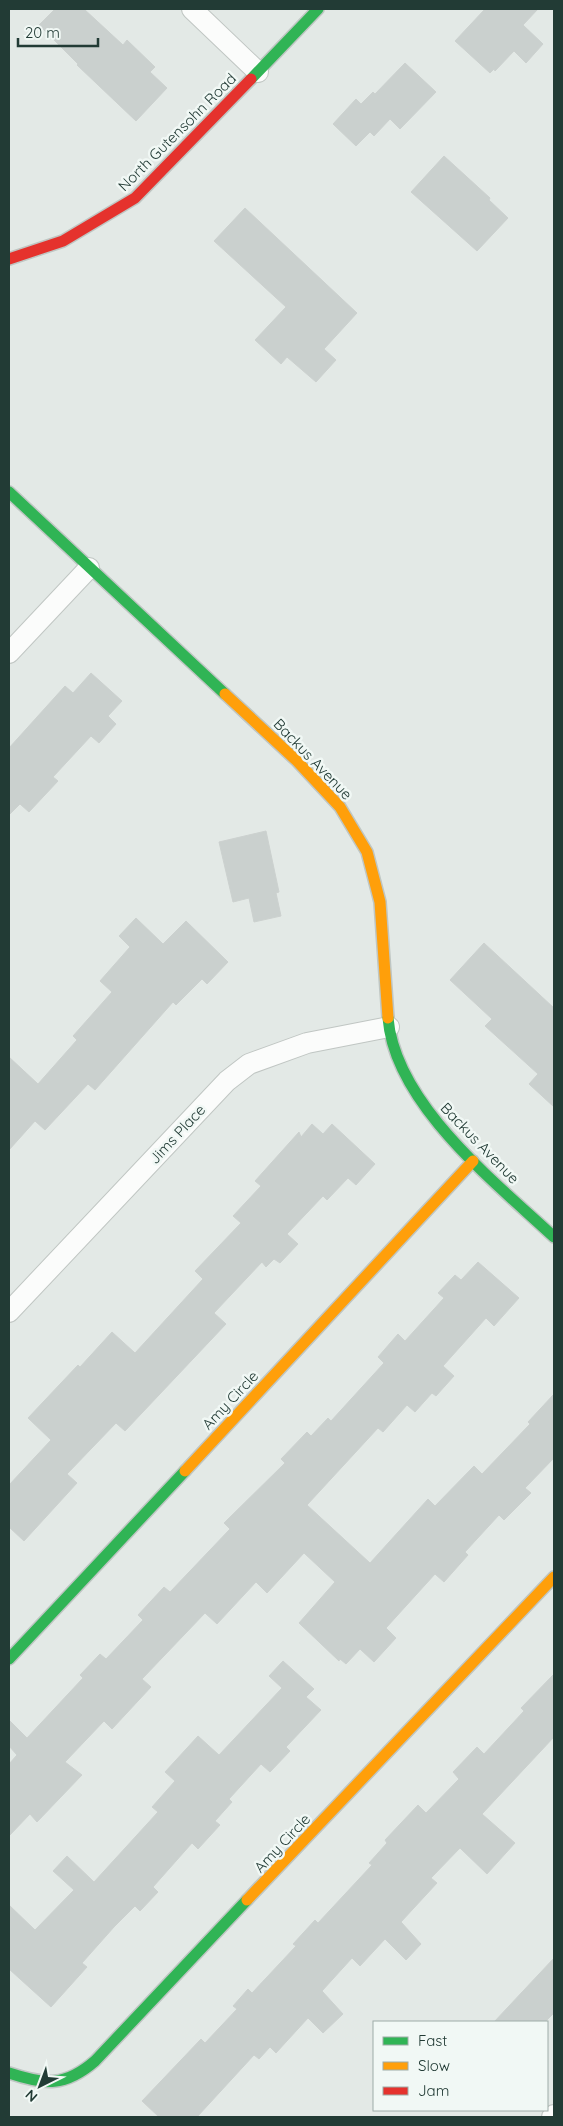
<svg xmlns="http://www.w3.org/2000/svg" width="563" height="2126" font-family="Quicksand,sans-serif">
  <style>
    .building { fill: #cad0ce; stroke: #ccd1cf }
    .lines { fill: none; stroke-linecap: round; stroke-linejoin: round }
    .street-casing { stroke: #c0c6c3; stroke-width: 22 }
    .fast-casing { stroke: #bfc6c3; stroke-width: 14 }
    .slow-casing { stroke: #bfc6c3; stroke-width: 14 }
    .jam-casing { stroke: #bfc6c3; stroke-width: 14 }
    .street { stroke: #fbfcfb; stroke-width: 20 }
    .fast { stroke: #30b455; stroke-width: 11 }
    .slow { stroke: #ff9f0a; stroke-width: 11 }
    .jam { stroke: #e5322d; stroke-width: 11 }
    .labels { text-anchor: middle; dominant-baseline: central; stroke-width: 5; stroke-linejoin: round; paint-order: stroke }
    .street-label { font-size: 15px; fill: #223b35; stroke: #f1f8f5 }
  </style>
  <rect width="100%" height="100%" fill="#e3e9e6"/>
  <g class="building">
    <path d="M55,9H84L123,45L127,40L155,67L150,72L167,88L136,121L77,65L78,64L39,25Z"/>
    <path d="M485,9H538L523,25L543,44L526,63L514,51L495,71L494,69L490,73L455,41Z"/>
    <path d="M405,63L436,92L400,129L390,119L374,136L370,132L356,146L333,124L356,99L361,104L373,92L375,94Z"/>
    <path d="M444,156L490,198L489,200L508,218L477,251L411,192Z"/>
    <path d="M245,208L357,313L324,349L336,360L316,382L287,357L281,364L255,340L286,307L214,241Z"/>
    <path d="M91,673L122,701L108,716L116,724L99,743L91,736L53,777L58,781L29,812L20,804L9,815V748L65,686L73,693Z"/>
    <path d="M266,831L279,892L276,893L281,916L254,922L249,898L233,902L219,842Z"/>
    <path d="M136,918L163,944L186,921L228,962L207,984L202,979L176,1005L173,1002L95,1090L88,1084L45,1130L35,1121L9,1150V1057L38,1084L77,1040L73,1036L112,992L100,981L130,947L119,936Z"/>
    <path d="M484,943L554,1008V1107L529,1084L538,1074L485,1026L492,1019L450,980Z"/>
    <path d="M312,1124L323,1134L332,1124L375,1164L356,1185L348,1178L327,1200L323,1196L287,1234L298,1244L280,1263L274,1259L266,1267L262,1262L214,1313L226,1324L125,1431L116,1423L67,1474L77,1483L24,1541L9,1527V1485L51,1440L28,1418L78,1365L80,1367L112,1332L135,1353L203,1279L195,1271L241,1223L233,1216L261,1186L255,1181L299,1132L301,1137Z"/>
    <path d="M478,1262L519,1298L494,1326L486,1318L443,1366L454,1376L436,1396L432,1393L415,1412L407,1405L383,1432L378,1428L307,1505L370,1563L428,1499L435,1506L474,1466L482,1474L530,1424L528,1422L554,1394V1458L525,1488L531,1493L504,1520L499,1515L465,1552L468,1555L444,1582L435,1574L386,1628L396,1638L374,1662L360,1649L346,1664L340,1659L339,1661L299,1623L335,1582L304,1553L267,1593L256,1582L217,1624L205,1613L142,1679L151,1687L112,1729L104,1721L65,1762L82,1775L37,1822L30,1814L9,1836V1764L17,1755L9,1746V1720L27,1738L83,1678L80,1675L100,1654L106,1659L143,1620L138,1615L164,1587L170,1592L230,1529L224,1523L285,1463L281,1459L307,1432L311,1436L328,1418L331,1421L384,1363L378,1357L398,1334L405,1341L444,1298L438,1293L455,1275L461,1280Z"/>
    <path d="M283,1661L314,1689L306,1697L321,1710L286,1747L290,1751L270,1772L261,1764L229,1799L232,1802L215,1821L220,1825L198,1849L192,1843L153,1887L158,1892L140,1911L135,1906L114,1927L82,1963L87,1967L51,2007L9,1969V1905L35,1930L74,1890L53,1871L67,1856L94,1882L158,1812L152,1807L175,1781L165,1772L198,1736L219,1755L282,1688L269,1676Z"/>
    <path d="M554,1674V1737L482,1814L515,1843L487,1874L460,1848L431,1878L437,1883L401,1922L421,1944L406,1960L385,1939L360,1966L352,1958L322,1991L343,2014L323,2033L308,2018L276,2053L270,2047L259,2059L254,2055L197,2117H159L142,2101L201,2039L205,2043L237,2009L233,2006L248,1989L252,1993L296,1946L293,1944L315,1920L318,1923L372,1865L369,1863L387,1843L385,1840L418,1805L426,1813L459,1779L453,1772L477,1747L484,1754L524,1711L521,1708Z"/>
    <path d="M554,1958V2013L545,2022H494Z"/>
  </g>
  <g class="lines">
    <defs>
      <g id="street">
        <path d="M192,9L258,72"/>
        <path d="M9,653L89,568"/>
        <path d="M9,1312L227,1081L249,1064L307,1043L389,1027"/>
        <path d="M552,2117L554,2115"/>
      </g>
      <g id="fast">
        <path d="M251,79L318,9"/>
        <path d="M9,492L225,694"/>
        <path d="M388,1018C395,1104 495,1182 554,1237"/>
        <path d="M9,1659L185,1471"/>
        <path d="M9,2073C45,2085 65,2087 95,2061L247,1900"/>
      </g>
      <g id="slow">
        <path d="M225,694L297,761L340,807L367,852L380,902L388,1018"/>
        <path d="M185,1471L473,1161"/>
        <path d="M247,1900L554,1577"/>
      </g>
      <path id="jam" d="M9,259L63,241L135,198L251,79"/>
    </defs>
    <use href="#street" class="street-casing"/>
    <use href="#fast" class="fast-casing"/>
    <use href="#slow" class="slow-casing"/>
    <use href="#jam" class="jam-casing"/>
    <use href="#street" class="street"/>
    <use href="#fast" class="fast"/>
    <use href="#slow" class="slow"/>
    <use href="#jam" class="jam"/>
  </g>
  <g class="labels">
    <g class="street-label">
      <text transform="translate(177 132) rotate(-45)">North Gutensohn Road</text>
      <text transform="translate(313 759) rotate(46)">Backus Avenue</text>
      <text transform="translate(177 1134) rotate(-47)">Jims Place</text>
      <text transform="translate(480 1143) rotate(46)">Backus Avenue</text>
      <text transform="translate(230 1400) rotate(-47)">Amy Circle</text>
      <text transform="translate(282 1843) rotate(-47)">Amy Circle</text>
    </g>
  </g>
  <rect width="563" height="2126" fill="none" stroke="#223b35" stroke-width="20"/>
  <rect x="373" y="2021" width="175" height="90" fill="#f1f8f5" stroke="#9eaca8"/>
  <rect x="383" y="2037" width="25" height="8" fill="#30b455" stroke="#9eaca8"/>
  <text x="418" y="2046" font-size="15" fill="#223b35">Fast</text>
  <rect x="383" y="2062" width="25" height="8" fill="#ff9f0a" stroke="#9eaca8"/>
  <text x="418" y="2071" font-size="15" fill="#223b35">Slow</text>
  <rect x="383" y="2087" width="25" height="8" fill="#e5322d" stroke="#9eaca8"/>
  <text x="418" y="2096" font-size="15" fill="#223b35">Jam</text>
  <g transform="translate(40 2086) rotate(222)" stroke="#f1f8f5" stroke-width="4" paint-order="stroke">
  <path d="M0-4L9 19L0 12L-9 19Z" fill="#223b35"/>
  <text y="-8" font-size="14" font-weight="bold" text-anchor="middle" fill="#223b35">N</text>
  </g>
  <path d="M18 38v8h80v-8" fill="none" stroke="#223b35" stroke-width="2.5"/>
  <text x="25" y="38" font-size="15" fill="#223b35" stroke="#f1f8f5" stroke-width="4" paint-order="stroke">20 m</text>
</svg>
